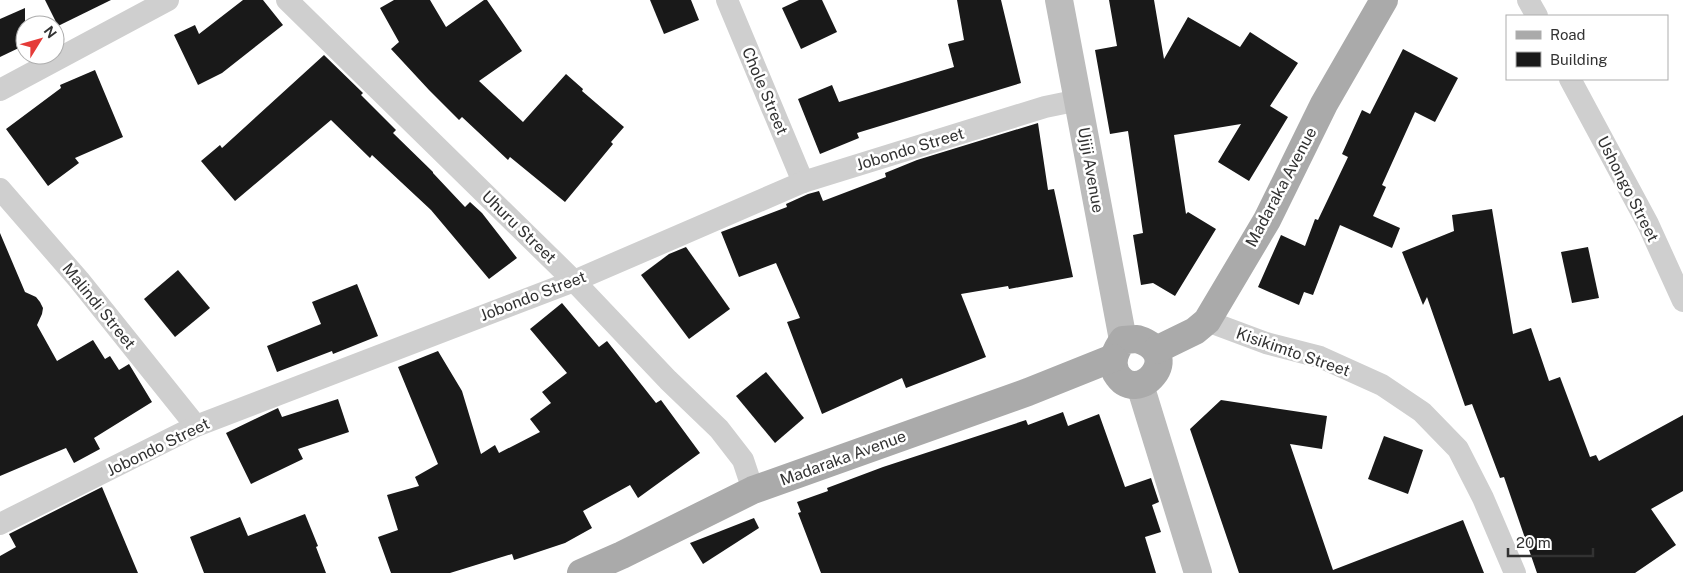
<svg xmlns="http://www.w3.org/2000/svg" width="1683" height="573" font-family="'Public Sans',sans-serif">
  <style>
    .building { fill: #191919 }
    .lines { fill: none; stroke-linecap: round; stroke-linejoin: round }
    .street { stroke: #cfcfcf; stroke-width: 22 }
    .secondary { stroke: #bcbcbc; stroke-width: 28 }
    .primary { stroke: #aaa; stroke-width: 28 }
    .labels { text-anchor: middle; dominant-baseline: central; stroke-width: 5; stroke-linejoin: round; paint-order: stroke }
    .street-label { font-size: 16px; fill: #323232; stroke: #fff }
  </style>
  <rect width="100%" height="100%" fill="#fff"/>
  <g class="building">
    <path d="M45,0H111L58,26Z"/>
    <path d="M243,0H263L283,25L222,73L198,85L174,35L195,25L199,34Z"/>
    <path d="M394,0H430L446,27L484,0H487L522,51L479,81L523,122L566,74L583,89L582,91L624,127L611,142L613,144L565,202L510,157L508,160L462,117L459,120L429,90L391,49L399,42L380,8Z"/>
    <path d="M650,0H691L699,20L664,34Z"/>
    <path d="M799,0H822L837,32L801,49L782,8Z"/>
    <path d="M957,0H1001L1021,83L857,133L859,138L820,154L798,99L832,85L839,102L954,67L948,44L964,40Z"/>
    <path d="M1109,0H1154L1164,59L1188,17L1240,47L1250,32L1298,63L1270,106L1288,117L1249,181L1218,162L1241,124L1174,135L1186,214L1188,212L1216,229L1175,296L1153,283L1141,285L1133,235L1143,233L1128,131L1110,134L1095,50L1117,46Z"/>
    <path d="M25,8V45L0,57V19Z"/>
    <path d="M1403,49L1458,78L1435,122L1415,112L1382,185L1386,187L1373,216L1400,228L1392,248L1340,225L1313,295L1304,292L1299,305L1258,287L1281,235L1305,246L1315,219L1318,220L1348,157L1342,154L1362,110L1370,114Z"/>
    <path d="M324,55L363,93L361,95L396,130L393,133L433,172V173L465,207L470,202L482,213L517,258L489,279L431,210L372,155L370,158L331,120L235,201L201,161L220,145L222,148Z"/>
    <path d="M95,70L123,137L75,158L79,163L48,186L6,129L61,88L60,85Z"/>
    <path d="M1038,123L1048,190L1054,189L1073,277L1009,289L1008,286L961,294L986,357L906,388L902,378L822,414L787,322L800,318L776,263L739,277L721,232L787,207L786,204L808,194L819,191L823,201L886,177L885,173L917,160Z"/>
    <path d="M1492,209L1513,334L1531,328L1549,381L1560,377L1590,457L1596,455L1599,461L1683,415V491L1651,509L1676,545L1635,573H1537L1504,477L1500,478L1472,404L1465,406L1427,297L1423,305L1402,252L1454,231L1452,215Z"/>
    <path d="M0,233L25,292L36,297L40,302L43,308L42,314L37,325L57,361L93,340L105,359L110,356L119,370L129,364L152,402L94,438L100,449L74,463L66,448L0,476Z"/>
    <path d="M686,247L730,309L689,339L641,275L669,254Z"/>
    <path d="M1588,247L1599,298L1572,303L1561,252Z"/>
    <path d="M178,270L210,308L175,337L144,299Z"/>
    <path d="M357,284L378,336L333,354L332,351L277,372L267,346L321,324L312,302Z"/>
    <path d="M562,303L599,347L607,341L656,403L661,400L700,453L638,498L630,485L583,511L592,528L565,543L514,560L512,554L450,573H391L378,537L398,530L387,495L419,486L415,477L438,464L398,367L438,351L462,391L481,454L495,445L499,453L540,432L530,419L551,403L542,392L567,373L530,329Z"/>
    <path d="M766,372L804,418L775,443L736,396Z"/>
    <path d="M338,399L349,432L298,449L303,459L251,484L226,433L278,408L282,417Z"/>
    <path d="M1221,400L1327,416L1322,449L1290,444L1333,570L1463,520L1484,573H1239L1190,429Z"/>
    <path d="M1063,412L1068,426L1099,414L1125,487L1151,478L1159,502L1152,505L1161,532L1145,537L1156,573H821L798,513L801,512L797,502L828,491L827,488L883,467L1026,420L1028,425Z"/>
    <path d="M1384,436L1423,450L1408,494L1368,479Z"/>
    <path d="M102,487L138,573H0V556L16,547L9,534Z"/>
    <path d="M305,514L318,546L316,547L326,573H204L190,537L240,517L248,536Z"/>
    <path d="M754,518L759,528L703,564L690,543Z"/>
  </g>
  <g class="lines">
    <g class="street">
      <path d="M287,0L574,281L668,380L719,429L743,460L753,490"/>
      <path d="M727,0L803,182"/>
      <path d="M1528,0L1537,16"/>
      <path d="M1570,79L1648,224L1683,301"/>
      <path d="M0,90L168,0"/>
      <path d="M0,189L79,280L196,426"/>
      <path d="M1207,321L1266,343L1320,357L1382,385L1422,412L1458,449L1483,498L1515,573"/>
      <path d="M0,524L196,426L574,281L803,182L1045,107L1079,100"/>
    </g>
    <g class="secondary">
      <path d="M1059,0L1123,340"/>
      <path d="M1140,385L1198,573"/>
    </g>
    <g class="primary">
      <path d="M1137,339C1187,354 1137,409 1116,373C1110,361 1116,350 1123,340Z"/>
      <path d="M1156,350L1195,331L1207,321L1267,220L1324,104L1384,0"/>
      <path d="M581,573L622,555L753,490L1028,392L1113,358"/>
    </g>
  </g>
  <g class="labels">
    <g class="street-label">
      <text transform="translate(765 91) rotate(67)">Chole Street</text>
      <text transform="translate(910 149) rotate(-17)">Jobondo Street</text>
      <text transform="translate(1091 170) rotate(80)">Ujiji Avenue</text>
      <text transform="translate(1281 187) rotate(-62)">Madaraka Avenue</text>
      <text transform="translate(1628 189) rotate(63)">Ushongo Street</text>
      <text transform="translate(519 227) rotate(44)">Uhuru Street</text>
      <text transform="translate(533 296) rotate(-21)">Jobondo Street</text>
      <text transform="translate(99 306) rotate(51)">Malindi Street</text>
      <text transform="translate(1293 352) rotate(19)">Kisikimto Street</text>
      <text transform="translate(158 447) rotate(-26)">Jobondo Street</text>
      <text transform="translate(843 458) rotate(-20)">Madaraka Avenue</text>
    </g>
  </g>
  <rect x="1506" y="15" width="162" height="65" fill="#ffffff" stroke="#adadad"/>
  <rect x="1516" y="31" width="25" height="8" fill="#aaaaaa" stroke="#adadad"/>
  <text x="1550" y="40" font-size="15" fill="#323232">Road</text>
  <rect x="1516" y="52" width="25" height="15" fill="#191919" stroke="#adadad"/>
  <text x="1550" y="65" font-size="15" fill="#323232">Building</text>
  <g transform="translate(40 40) rotate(53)"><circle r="24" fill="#ffffff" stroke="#adadad"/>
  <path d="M0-4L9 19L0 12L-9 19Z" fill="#e53b38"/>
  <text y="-8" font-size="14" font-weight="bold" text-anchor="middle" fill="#323232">N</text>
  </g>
  <path d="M1508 548v8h85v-8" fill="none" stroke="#323232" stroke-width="2.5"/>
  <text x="1516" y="548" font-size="15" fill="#323232" stroke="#ffffff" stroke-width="4" paint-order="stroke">20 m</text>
</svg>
